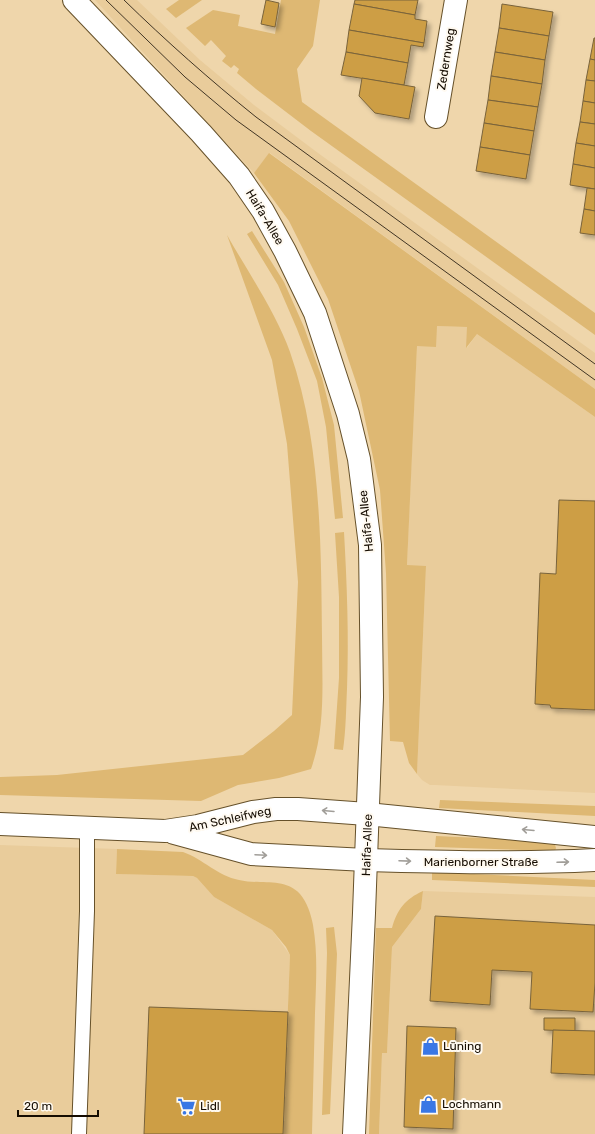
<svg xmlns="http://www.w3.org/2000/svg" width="595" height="1134" font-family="Rubik,sans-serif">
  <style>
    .built { fill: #e9cc9b }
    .green { fill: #deb873 }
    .building { fill: #cd9e44; stroke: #79633b; filter: url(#shadow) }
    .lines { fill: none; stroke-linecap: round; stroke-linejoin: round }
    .service-casing { stroke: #66512a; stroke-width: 16 }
    .minor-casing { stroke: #66512a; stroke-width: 24 }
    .tertiary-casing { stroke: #66512a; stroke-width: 24 }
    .service { stroke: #fff; stroke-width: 14 }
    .minor { stroke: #fff; stroke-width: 22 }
    .tertiary { stroke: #fff; stroke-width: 22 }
    .tram { stroke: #413524; stroke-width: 1 }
    .oneway { stroke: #a19e99 }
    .labels { text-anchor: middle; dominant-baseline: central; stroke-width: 4; stroke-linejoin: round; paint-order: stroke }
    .street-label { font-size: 12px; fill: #150c01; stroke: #fffaf1 }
    .poi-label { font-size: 12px; fill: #150c01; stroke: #fffaf1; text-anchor: start }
  </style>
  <defs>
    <filter id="shadow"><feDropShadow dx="3.5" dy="3.5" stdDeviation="2" flood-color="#0004"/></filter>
  </defs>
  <rect width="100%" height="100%" fill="#efd6ab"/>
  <g class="built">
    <path d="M95,0H137L200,60L254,105L318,153L595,353V389L270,153L254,173Z"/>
    <path d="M437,326L467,327V348L477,334L595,417V793L435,785H430L422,780L417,774L426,566H407L409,516L417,346Z"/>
    <path d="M0,845L117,849L116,874L193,876L197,878L214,897L272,930L290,955L283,1134H0Z"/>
    <path d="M423,891L595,897V1134H379L382,1053H387L392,947L421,909Z"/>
  </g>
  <g class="green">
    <path d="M179,0H202L176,18L166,9Z"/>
    <path d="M281,0H320L313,46L297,69L302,102L595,313V335L311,131L256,89L237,73L239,69L234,65L231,68L222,61L226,56L211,40L205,46L186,28L213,10L240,15L238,26L275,34Z"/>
    <path d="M269,153L595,389V417L477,334L466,348L467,327L437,326L436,347L417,346L407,565L426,566L417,774L409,763L403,742L390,741L386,573L380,490L359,391L328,299L289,221L254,173Z"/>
    <path d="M252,231L284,282L304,327L322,378L334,425L343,518L335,519L326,427L317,381L297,329L278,285L247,234Z"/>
    <path d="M227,235C248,272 276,313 290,352C321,441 321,543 322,637C322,681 326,727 311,769L279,778L238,785L201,801L0,795V777L57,775L243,755L274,731L292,715L298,582L287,444L272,360Z"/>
    <path d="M344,532C347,585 349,637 347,689C346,709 346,730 343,750L334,749L339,678V597L335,533Z"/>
    <path d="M440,800L595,806V816L439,808Z"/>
    <path d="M436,836L548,841L555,845L556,848L555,851H551L435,847Z"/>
    <path d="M117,849L183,852C203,859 218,876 239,880C260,885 284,877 300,894C307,902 311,914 313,925C318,954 316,983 315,1013C314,1053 313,1094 312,1134H283L290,955L286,947L272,930L214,897L197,878L193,876L116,874Z"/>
    <path d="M432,872L595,880V887L432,880Z"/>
    <path d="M423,891L421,909L392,947L387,1053H382L379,1134H369L376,928H392C397,910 405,899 423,891Z"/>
    <path d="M334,927L337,954L330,1114L322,1115L327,953L326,928Z"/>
  </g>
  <g class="building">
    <path d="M266,0L279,3L275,27L261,24Z"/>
    <path d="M355,0H418L415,15L354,4Z"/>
    <path d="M354,4L415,15V19L427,21L424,43L349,30Z"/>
    <path d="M502,4L553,12L549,36L499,28Z"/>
    <path d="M499,28L549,36L545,60L495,52Z"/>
    <path d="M349,30L424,43L423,47L411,45L408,63L346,52Z"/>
    <path d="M594,38H595V60L590,59Z"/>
    <path d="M346,52L408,63L404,85L341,75Z"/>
    <path d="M495,52L545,60L542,84L491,76Z"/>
    <path d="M590,59L595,60V81L586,80Z"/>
    <path d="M491,76L542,84L538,107L488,100Z"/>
    <path d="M362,78L415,87L409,119L375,113L359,96Z"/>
    <path d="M586,80L595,81V103L583,101Z"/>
    <path d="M488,100L538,107L534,131L484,123Z"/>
    <path d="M583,101L595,103V124L580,122Z"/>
    <path d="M580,122L595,124V146L576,143Z"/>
    <path d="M484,123L534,131L530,155L480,147Z"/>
    <path d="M576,143L595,146V168L573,164Z"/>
    <path d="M480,147L530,155L526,179L476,171Z"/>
    <path d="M573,164L595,168V189L570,185Z"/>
    <path d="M587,188L595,189V211L584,209Z"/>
    <path d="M584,209L595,211V235L580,233Z"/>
    <path d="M559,500L595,501V710L551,708L550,705L535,704L540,573L556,574Z"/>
    <path d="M435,916L595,925V983L593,1012L530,1009L532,972L492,970L490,1005L430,1001Z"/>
    <path d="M149,1007L288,1012L283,1134H144Z"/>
    <path d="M544,1018H575V1031L544,1030Z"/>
    <path d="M407,1026L456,1028L453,1129L404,1127Z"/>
    <path d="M553,1030L595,1031V1075L551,1073Z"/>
  </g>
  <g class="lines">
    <defs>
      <path id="service" d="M79,1134L87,911V827"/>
      <g id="minor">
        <path d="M436,117L456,0"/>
        <path d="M0,824L165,831L198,826L253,812L276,809H298L367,814"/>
        <path d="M174,833L251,854L366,860"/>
      </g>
      <g id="tertiary">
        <path d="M74,0L201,133L239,176L263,211L285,251L315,313L348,414L359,459L370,545L372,697L364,913L354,1134"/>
        <path d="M367,814L595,837"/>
        <path d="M366,860C442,862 519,864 595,860"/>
      </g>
    </defs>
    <use href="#service" class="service-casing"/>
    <use href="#minor" class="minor-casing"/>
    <use href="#tertiary" class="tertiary-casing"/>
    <use href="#service" class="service"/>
    <use href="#minor" class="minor"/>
    <use href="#tertiary" class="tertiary"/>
    <g class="tram">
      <path d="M106,0L185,77L236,120L595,380"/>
      <path d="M124,0C166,41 210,80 256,117L595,364"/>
    </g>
  </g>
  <defs><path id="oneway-shaft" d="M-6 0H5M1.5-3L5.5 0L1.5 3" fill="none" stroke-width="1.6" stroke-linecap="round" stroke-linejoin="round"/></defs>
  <g class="oneway">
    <use href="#oneway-shaft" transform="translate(328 811) rotate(-175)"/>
    <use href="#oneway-shaft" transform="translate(528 830) rotate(-175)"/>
    <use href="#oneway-shaft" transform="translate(261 855) rotate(3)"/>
    <use href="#oneway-shaft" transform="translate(405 861) rotate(2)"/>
    <use href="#oneway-shaft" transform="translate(563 862) rotate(-2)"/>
  </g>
  <defs>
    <symbol id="shop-bare" viewBox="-9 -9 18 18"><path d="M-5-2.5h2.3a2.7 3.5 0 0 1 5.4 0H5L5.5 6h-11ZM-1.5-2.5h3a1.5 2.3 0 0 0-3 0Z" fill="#3977e5" stroke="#fffaf1" stroke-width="2.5" paint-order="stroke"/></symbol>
    <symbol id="supermarket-bare" viewBox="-9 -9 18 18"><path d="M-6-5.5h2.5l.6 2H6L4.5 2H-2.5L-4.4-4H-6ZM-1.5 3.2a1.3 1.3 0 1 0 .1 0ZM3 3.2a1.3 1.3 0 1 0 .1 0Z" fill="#3977e5" stroke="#fffaf1" stroke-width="2.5" paint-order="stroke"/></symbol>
  </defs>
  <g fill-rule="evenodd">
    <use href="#shop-bare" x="418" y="1034" width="25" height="25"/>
    <use href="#shop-bare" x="416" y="1092" width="25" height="25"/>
    <use href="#supermarket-bare" x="174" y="1094" width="25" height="25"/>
  </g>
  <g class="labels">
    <g class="street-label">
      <text transform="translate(446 59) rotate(-81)">Zedernweg</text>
      <text transform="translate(265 217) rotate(59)">Haifa-Allee</text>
      <text transform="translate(366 521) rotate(-96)">Haifa-Allee</text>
      <text transform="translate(230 819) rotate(-12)">Am Schleifweg</text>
      <text transform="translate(367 845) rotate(-88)">Haifa-Allee</text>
      <text x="481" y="862">Marienborner Straße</text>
    </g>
    <g class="poi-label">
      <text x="443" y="1046">Lüning</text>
      <text x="442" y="1104">Lochmann</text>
      <text x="200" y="1106">Lidl</text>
    </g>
  </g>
  <path d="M18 1110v6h80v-6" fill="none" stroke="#150c01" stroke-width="2"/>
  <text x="24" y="1110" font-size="12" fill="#150c01" stroke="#fffaf1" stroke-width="3" paint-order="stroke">20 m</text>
</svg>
